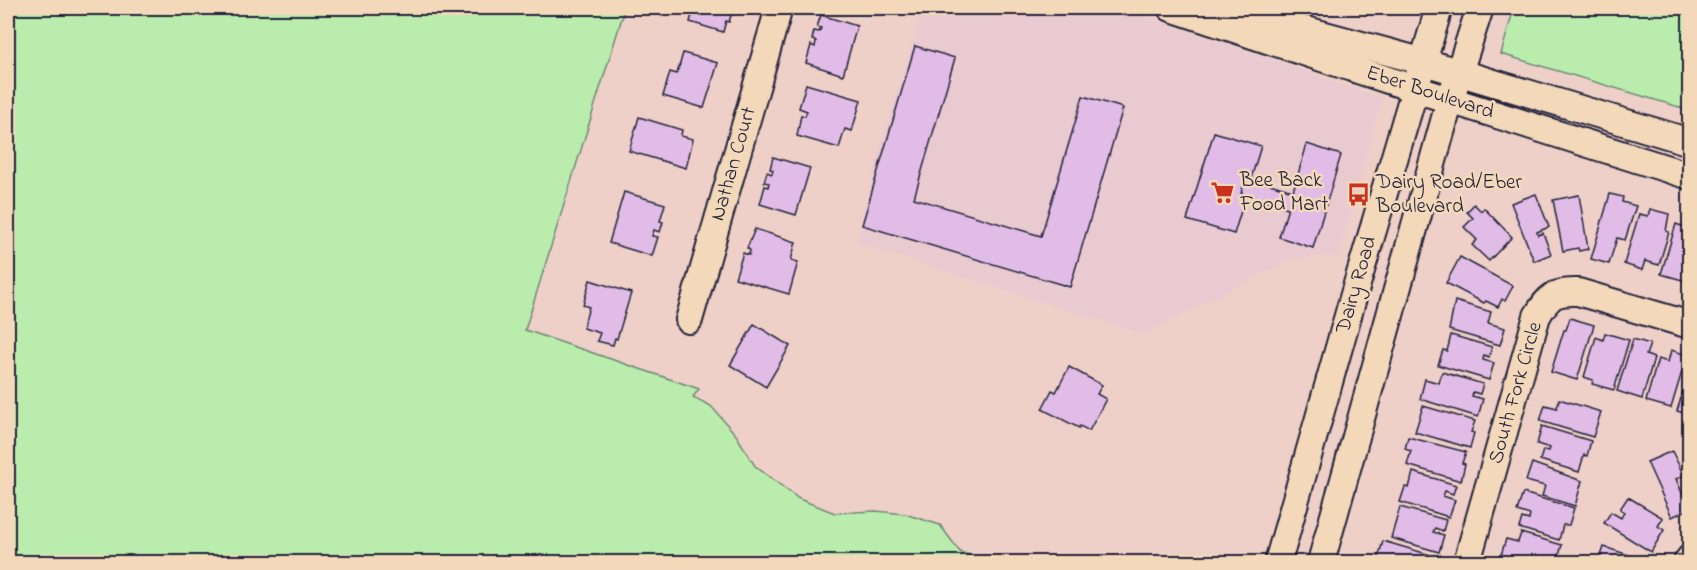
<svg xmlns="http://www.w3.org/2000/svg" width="1697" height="570" font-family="'Indie Flower',sans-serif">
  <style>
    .built { fill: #eacad1 }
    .green { fill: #baedad; stroke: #6e8874; stroke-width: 1.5 }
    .building { fill: #e1bce7; stroke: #22223b; stroke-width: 1.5 }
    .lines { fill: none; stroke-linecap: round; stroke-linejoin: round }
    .minor-casing { stroke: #22223b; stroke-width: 30 }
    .minor { stroke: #f3d8ba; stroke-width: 26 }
    .labels { text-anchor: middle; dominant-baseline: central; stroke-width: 5; stroke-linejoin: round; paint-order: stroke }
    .street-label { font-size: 21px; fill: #22223b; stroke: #f3d8ba }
    .poi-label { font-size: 21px; fill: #22223b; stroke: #f3d8ba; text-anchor: start }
  </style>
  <rect width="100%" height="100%" fill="#eed0c8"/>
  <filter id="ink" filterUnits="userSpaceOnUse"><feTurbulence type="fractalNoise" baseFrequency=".0167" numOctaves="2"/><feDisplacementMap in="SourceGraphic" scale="12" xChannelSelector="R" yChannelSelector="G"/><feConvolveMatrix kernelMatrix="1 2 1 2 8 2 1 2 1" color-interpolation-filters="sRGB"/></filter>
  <g filter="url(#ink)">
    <path class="built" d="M924,8H1122L1382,98L1339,256L1291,259L1143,334L856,243L883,138Z"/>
    <g class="green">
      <path d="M8,8H625L525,330L699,389L693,397L711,406L736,435L755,466L799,499L835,513L876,511L905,514L940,525L960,552L990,562H8Z"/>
      <path d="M1514,8H1689V110L1501,54Z"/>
    </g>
    <g class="building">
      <path d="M694,8H730L729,11L732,12L729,22L726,21L723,32L690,22Z"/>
      <path d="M821,15L857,26L843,75L806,63L811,45L815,47L816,41L812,40L814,31L819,32L821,28L817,27Z"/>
      <path d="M915,46L955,58L914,198L1041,236L1083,96L1123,108L1070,287L862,225Z"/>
      <path d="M683,53L718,63L704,108L663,96L670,72L677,74Z"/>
      <path d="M806,84L861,100L852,131L845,129L839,148L797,136L801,115L805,116L807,111L799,108Z"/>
      <path d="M639,117L682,130L681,136L693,139L686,168L629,151Z"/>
      <path d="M1214,132L1261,146L1234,234L1187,220Z"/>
      <path d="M1307,144L1341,155L1313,248L1279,237L1288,208L1241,193L1246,177L1293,191Z"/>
      <path d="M773,157L810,168L796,215L760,204L765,186L768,187L769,183L764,182L767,172L772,174L773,170L770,169Z"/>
      <path d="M624,192L665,204L660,221L663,222L660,232L654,230L652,236L658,237L652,256L609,243Z"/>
      <path d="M1536,194L1549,227L1537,232L1538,235L1543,233L1551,254L1534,261L1511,203Z"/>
      <path d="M1610,194L1623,197L1622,202L1636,206L1625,240L1617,238L1609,264L1591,259Z"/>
      <path d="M1579,195L1588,249L1579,251L1578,248L1563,251L1553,200Z"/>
      <path d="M1474,204L1481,211L1484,208L1512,237L1489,261L1472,245L1477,240L1464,227L1473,218L1467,212Z"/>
      <path d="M1650,209L1669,214L1666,231L1669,232L1659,265L1645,261L1642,270L1624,264L1639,214L1648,216Z"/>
      <path d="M1676,224L1690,229V275L1688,274L1686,281L1661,274Z"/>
      <path d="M755,229L796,242L791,260L798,262L789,294L735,278L743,253L749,255L750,250L747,248Z"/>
      <path d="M1460,257L1513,286L1505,301L1502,299L1498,307L1486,301L1484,303L1446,283Z"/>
      <path d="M590,280L631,293L617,339L615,338L613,345L597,341L600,333L583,328L589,307L583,305Z"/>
      <path d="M1455,301L1491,312L1488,323L1505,328L1500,345L1449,330Z"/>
      <path d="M1570,318L1594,325L1577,380L1551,372L1564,330H1566Z"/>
      <path d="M754,324L790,346L766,387L730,365Z"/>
      <path d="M1605,333L1629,340L1614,390L1592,384L1593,380L1584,377L1596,337L1603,340Z"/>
      <path d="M1451,335L1492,347L1489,357L1484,355L1483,360L1494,363L1489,380L1438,365L1443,350L1447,351Z"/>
      <path d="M1633,339L1650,344L1646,355L1654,358L1642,399L1617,391Z"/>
      <path d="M1671,350L1687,355L1671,408L1646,401L1658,359L1668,362Z"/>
      <path d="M1069,367L1102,385L1097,394L1106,399L1089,431L1080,426L1079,428L1042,409L1052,390L1056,392Z"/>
      <path d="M1442,372L1483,384L1480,394L1473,392L1472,396L1483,399L1478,417L1420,399L1425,379L1439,383Z"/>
      <path d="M1685,385L1690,386V415L1677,411Z"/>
      <path d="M1559,399L1601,412L1593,437L1540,421L1545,405L1557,408Z"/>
      <path d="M1423,406L1475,421L1471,432L1474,433L1470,448L1415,432Z"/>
      <path d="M1542,426L1591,441L1587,456L1584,455L1579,472L1540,460L1543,450L1549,451L1550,448L1537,444Z"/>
      <path d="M1408,437L1466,452L1462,463L1465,464L1461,481L1407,465L1411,451L1405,449Z"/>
      <path d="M1672,451L1684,476L1676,479L1689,509L1672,517L1647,462Z"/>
      <path d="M1532,463L1582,481L1575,506L1542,496L1545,486L1526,481Z"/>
      <path d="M1413,472L1456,485L1453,494L1445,491L1443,496L1455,500L1449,517L1400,502L1405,487L1409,488Z"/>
      <path d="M1523,493L1574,508L1569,525H1563L1559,540L1519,528L1522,518L1529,520L1530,515L1517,511Z"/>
      <path d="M1628,497L1663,518L1658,526L1664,530L1651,552L1604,523L1611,512L1621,518L1624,512L1620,509Z"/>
      <path d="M1400,507L1446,520L1443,531L1435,528L1433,532L1444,535L1439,552L1391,538Z"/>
      <path d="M1521,533L1562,545L1557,562H1527L1501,555L1506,539L1518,542Z"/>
      <path d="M1383,541L1434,556L1432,562H1377Z"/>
      <path d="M1604,547L1638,558L1637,562H1599Z"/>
    </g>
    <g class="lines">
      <defs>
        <g id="minor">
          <path d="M1171,8L1415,89L1690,176"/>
          <path d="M1225,8L1421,61L1690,142"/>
          <path d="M689,320L779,8"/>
          <path d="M1278,562L1357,284L1439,8"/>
          <path d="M1321,562L1450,100L1480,8"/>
          <path d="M1467,562L1537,316C1549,296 1554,291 1578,292L1690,325"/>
          <path d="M1687,562L1690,558"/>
        </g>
      </defs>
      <use href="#minor" class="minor-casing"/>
      <use href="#minor" class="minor"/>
    </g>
  </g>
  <defs>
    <symbol id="supermarket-bare" viewBox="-9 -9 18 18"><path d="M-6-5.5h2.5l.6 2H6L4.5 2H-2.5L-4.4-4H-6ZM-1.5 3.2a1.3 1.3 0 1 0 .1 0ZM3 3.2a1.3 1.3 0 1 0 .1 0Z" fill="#c8321e" stroke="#f3d8ba" stroke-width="2.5" paint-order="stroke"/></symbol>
    <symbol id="bus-bare" viewBox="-9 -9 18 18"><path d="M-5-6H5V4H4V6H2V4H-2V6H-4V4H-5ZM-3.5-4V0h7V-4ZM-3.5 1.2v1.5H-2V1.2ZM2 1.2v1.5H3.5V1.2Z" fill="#c8321e" stroke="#f3d8ba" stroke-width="2.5" paint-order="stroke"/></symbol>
  </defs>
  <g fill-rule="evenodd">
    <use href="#supermarket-bare" x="1206" y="176" width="33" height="33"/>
    <use href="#bus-bare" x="1342" y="178" width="33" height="33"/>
  </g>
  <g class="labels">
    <g class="street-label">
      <text transform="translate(1430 93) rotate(18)">Eber Boulevard</text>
      <text transform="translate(734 164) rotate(-74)">Nathan Court</text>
      <text transform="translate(1357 285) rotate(-74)">Dairy Road</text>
      <text transform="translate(1516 393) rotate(-74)">South Fork Circle</text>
    </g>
    <g class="poi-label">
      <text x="1240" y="181">Bee Back<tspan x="1240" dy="24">Food Mart</tspan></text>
      <text x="1376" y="183">Dairy Road/Eber<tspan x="1376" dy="24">Boulevard</tspan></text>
    </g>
  </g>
  <rect width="1697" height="570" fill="none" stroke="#f3d8ba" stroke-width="30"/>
  <rect x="15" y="15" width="1667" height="540" fill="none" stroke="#22223b" stroke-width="2" filter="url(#ink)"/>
</svg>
